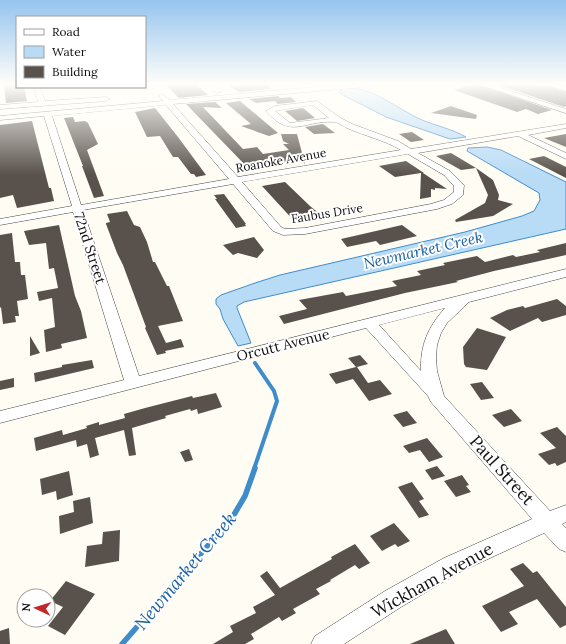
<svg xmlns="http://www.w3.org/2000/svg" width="566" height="644" font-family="Lora,serif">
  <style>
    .water { fill: #b8dbf6; stroke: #3f8ccc }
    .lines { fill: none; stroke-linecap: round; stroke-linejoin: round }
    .stream-far1 { stroke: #3f8ccc; stroke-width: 4 }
    .stream { stroke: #3f8ccc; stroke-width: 5.5 }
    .building { fill: #59524c }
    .minor-casing { stroke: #434343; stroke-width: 1 }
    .minor { fill: #fff; fill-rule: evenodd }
    .labels { text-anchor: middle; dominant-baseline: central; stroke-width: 4; stroke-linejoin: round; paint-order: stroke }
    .far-street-label { font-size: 12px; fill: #101010; stroke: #fff }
    .street-label { font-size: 14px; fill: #101010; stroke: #fff }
    .water-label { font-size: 15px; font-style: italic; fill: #195fa2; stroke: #fff }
    .near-street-label { font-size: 17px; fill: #101010; stroke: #fff }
    .near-water-label { font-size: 18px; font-style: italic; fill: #195fa2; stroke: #fff }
  </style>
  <rect width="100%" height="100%" fill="#fffdf3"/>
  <g class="water">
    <path d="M343,88C373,86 395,108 422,120C437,126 452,129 466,137L450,139L386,117L341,94L339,92Z"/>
    <path d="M487,147L501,150L566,182V229L244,302L237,306V308L251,343L238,346L223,319L220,309L216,304V299L221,295L255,283L280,275L465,232L522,216L534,211L540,200L539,193L467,151L468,148Z"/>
  </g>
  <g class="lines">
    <path class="stream-far1" d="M254,469L277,401L274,391L255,363"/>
    <path class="stream" d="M122,644L232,518L245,496L255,468"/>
  </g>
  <g class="building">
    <path d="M4,84H17V87H24L27,101L6,103Z"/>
    <path d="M165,84H196L208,95L179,98Z"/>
    <path d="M246,84H266L271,89L239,92L229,86Z"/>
    <path d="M472,84H477L552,110L538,114L526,109L517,112L454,90Z"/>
    <path d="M495,84H539V86L548,85L566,91V106L564,107Z"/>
    <path d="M278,96L280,98L291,97L296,102L278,104L275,101L256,103L249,99Z"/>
    <path d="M240,101L278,133L269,136L241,126L251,124L226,103Z"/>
    <path d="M215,102L222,108L203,107L243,149L257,147L263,154L289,150L283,144H289L283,141L281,134H297L305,164L300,159L248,168L186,104Z"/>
    <path d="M451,106L477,115L476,119L431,113Z"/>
    <path d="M155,108L178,137L206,175L196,177L194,174H191L178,157H173L160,136L147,137L135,112Z"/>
    <path d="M303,108L315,118L297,121L285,111Z"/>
    <path d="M73,117L75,122L85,121L88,123L98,144L87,150L104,196L94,198L82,166H83L64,118Z"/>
    <path d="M32,121L49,188H51L54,201L17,208L13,195L0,198V125Z"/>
    <path d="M323,124L335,133L314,134L305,127Z"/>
    <path d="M412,132L424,140L411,142L399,134Z"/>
    <path d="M566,134V147L544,138Z"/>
    <path d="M451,153L476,168L461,170L436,156Z"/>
    <path d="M544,156L566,167V178L529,159Z"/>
    <path d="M406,161L424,173H423L447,189L435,188V190L431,189V197L420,199L421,173L395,177L379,166Z"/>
    <path d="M476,168L493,180L499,195L498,200L513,204L493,216L456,222L455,220L485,203L488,195Z"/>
    <path d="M285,182L310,206L322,216L296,223L262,186Z"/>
    <path d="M224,194L246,224H245L246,226L236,228L215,199H217L214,195Z"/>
    <path d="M127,211L134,225L140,227L147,242L153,262H155L167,286H169L183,321L158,326L166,343L181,339L184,347L165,351L166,353L157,355L145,328L146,327L123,265L117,253L106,224V223L110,222L107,214Z"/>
    <path d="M59,225L75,296L81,311L87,338L61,344L62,348L46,352L44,330L55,327L52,298L39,301L37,292L58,288L54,268L49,269L46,243L29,245L24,231Z"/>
    <path d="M402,225L417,236L380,245L376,241L347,247L341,239Z"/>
    <path d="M12,233L15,262H20L21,275H25L28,299L17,301L19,316H15L16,322L3,324L1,307L0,308V235Z"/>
    <path d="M254,237L264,250L257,258L238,253L233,255L223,245Z"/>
    <path d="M566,243V255L494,271L456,281L458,282L405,293L284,324L279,316L307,309L299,300L343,292L346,296L397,286L392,281L421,275L417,271L445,265L443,263L477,256L485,262L513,255L516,257L540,252L537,250Z"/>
    <path d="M557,299L566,306V315L542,322L538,318L510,331L490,318L507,310L523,306L525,308Z"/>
    <path d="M477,328L506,337L487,370L466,367L464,364L463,347Z"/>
    <path d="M30,336L40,353L30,356Z"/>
    <path d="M360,355L368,364L357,367L368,383L380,380L392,394L369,401L353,379L336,384L329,374L356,367L348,358Z"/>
    <path d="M92,360L94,368L35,382L34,373L62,367V365Z"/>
    <path d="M14,378V387L0,390V381Z"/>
    <path d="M482,382L494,398L481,400L470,384Z"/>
    <path d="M216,393L222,407L198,414L197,409L191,411L190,409L165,416L166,418L132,428L136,455L129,456L124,430L95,438L99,455L90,458L87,444L77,447L76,440L36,451L34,438L62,430L63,435L87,428L86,426L99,422V425L125,418L124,414L145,408L192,396L193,398Z"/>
    <path d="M511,409L522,421L504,427L492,415Z"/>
    <path d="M407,411L417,423L403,427L393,415Z"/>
    <path d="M557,427L566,436V462L557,466L555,463L549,465L538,454L556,448L540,433Z"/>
    <path d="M427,438L443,457L429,462L420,450L409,453L403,446Z"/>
    <path d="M189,449L193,460L185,462L180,452Z"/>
    <path d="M437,466L445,476L432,480L425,470Z"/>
    <path d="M69,471L73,495L57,500L56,491L42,495L40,479Z"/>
    <path d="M462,475L469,485L466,486L471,492L456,497L444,481Z"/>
    <path d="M412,482L424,499L419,501L429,515L419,518L398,487Z"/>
    <path d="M90,497L93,523L60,534L59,516L74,512L73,501Z"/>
    <path d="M394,523L410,541L398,547L395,544L382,551L370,536Z"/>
    <path d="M120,530L119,561L85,567L87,546L102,544L103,532Z"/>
    <path d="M355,544L370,563L359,569L355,565L330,580L331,581L316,589L320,594L293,609L296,613L282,621L279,617L251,634L254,639L245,644H213L233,632L230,626L256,613L253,607L275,595L260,576L267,571L280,588L332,559L331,557Z"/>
    <path d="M523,563L533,573L537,571L566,607V625L560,628L537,599L509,612L518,624L501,632L482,606L524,586L510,569Z"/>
    <path d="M66,581L95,594L65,635L48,626L63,607L50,601Z"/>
    <path d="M9,628L10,644H0V631Z"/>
    <path d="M446,629L455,644H410Z"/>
  </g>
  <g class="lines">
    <defs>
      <g id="minor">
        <path d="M207,84H214L221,92L216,93Z"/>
        <path d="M348,84H377L374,86L173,104L238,177L401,150C384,140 365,136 347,128C343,126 338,122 334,122C304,120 291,140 266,111L275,106L317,101L339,117L352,124L398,141L411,149L566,124V128L528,135L566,153V159L518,136L418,153L450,171L464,185L463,195L452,204L437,209L305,234L283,235L273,231L233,184L83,210L139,376L566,269V277L469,302L447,323L441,333L437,345L436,357L437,371L444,396L550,511L566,505V522L562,524L566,528V552L559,549L544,533L460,572L401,607L344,644H311L315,636L385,591L444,558L532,519L431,402L428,396L366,328L0,423V411L124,380L73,212L0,225V219L72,206L44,116L0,120V116L163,101L159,96L162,94L170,100ZM166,105L229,179L81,205L52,116ZM313,105L329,118L290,123L275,111ZM408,154L444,175L454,186V192L444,200L431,204L305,228L285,229L281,227L242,182ZM445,308C428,327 420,345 421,371L379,325Z"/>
        <path d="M478,84H489L566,109V113Z"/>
        <path d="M34,87H40L45,101L106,97L110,99L106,101L0,109V105L38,102Z"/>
      </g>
    </defs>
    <use href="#minor" class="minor-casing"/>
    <use href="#minor" class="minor"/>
  </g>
  <linearGradient id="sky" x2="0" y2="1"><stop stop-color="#95c4ee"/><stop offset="0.48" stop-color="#fffefa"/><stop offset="1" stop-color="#fffefa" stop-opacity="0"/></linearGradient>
  <rect width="566" height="175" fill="url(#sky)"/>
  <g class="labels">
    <g class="far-street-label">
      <text transform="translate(281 160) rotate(-10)">Roanoke Avenue</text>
      <text transform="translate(327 213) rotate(-9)">Faubus Drive</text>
    </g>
    <g class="street-label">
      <text transform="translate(90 248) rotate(72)">72nd Street</text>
      <text transform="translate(283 345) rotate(-14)">Orcutt Avenue</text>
    </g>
    <g class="water-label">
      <text transform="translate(423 250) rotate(-13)">Newmarket Creek</text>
    </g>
    <g class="near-street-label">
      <text transform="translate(502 470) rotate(48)">Paul Street</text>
      <text transform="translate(432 580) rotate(-29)">Wickham Avenue</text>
    </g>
    <g class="near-water-label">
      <text transform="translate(185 571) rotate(-50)">Newmarket Creek</text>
    </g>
  </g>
  <rect x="16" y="16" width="130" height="72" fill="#ffffff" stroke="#9f9f9f"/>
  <rect x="24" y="29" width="20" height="6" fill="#ffffff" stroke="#9f9f9f"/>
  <text x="52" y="36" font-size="12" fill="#101010">Road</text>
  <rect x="24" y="46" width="20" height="12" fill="#b8dbf6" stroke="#9f9f9f"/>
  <text x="52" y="56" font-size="12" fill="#101010">Water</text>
  <rect x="24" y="66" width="20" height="12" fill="#59524c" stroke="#9f9f9f"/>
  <text x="52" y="76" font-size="12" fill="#101010">Building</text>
  <g transform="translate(36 608) rotate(274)"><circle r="19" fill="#ffffff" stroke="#9f9f9f"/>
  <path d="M0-3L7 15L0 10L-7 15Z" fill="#c02928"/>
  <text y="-6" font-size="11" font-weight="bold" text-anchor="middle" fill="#101010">N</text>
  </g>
</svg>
